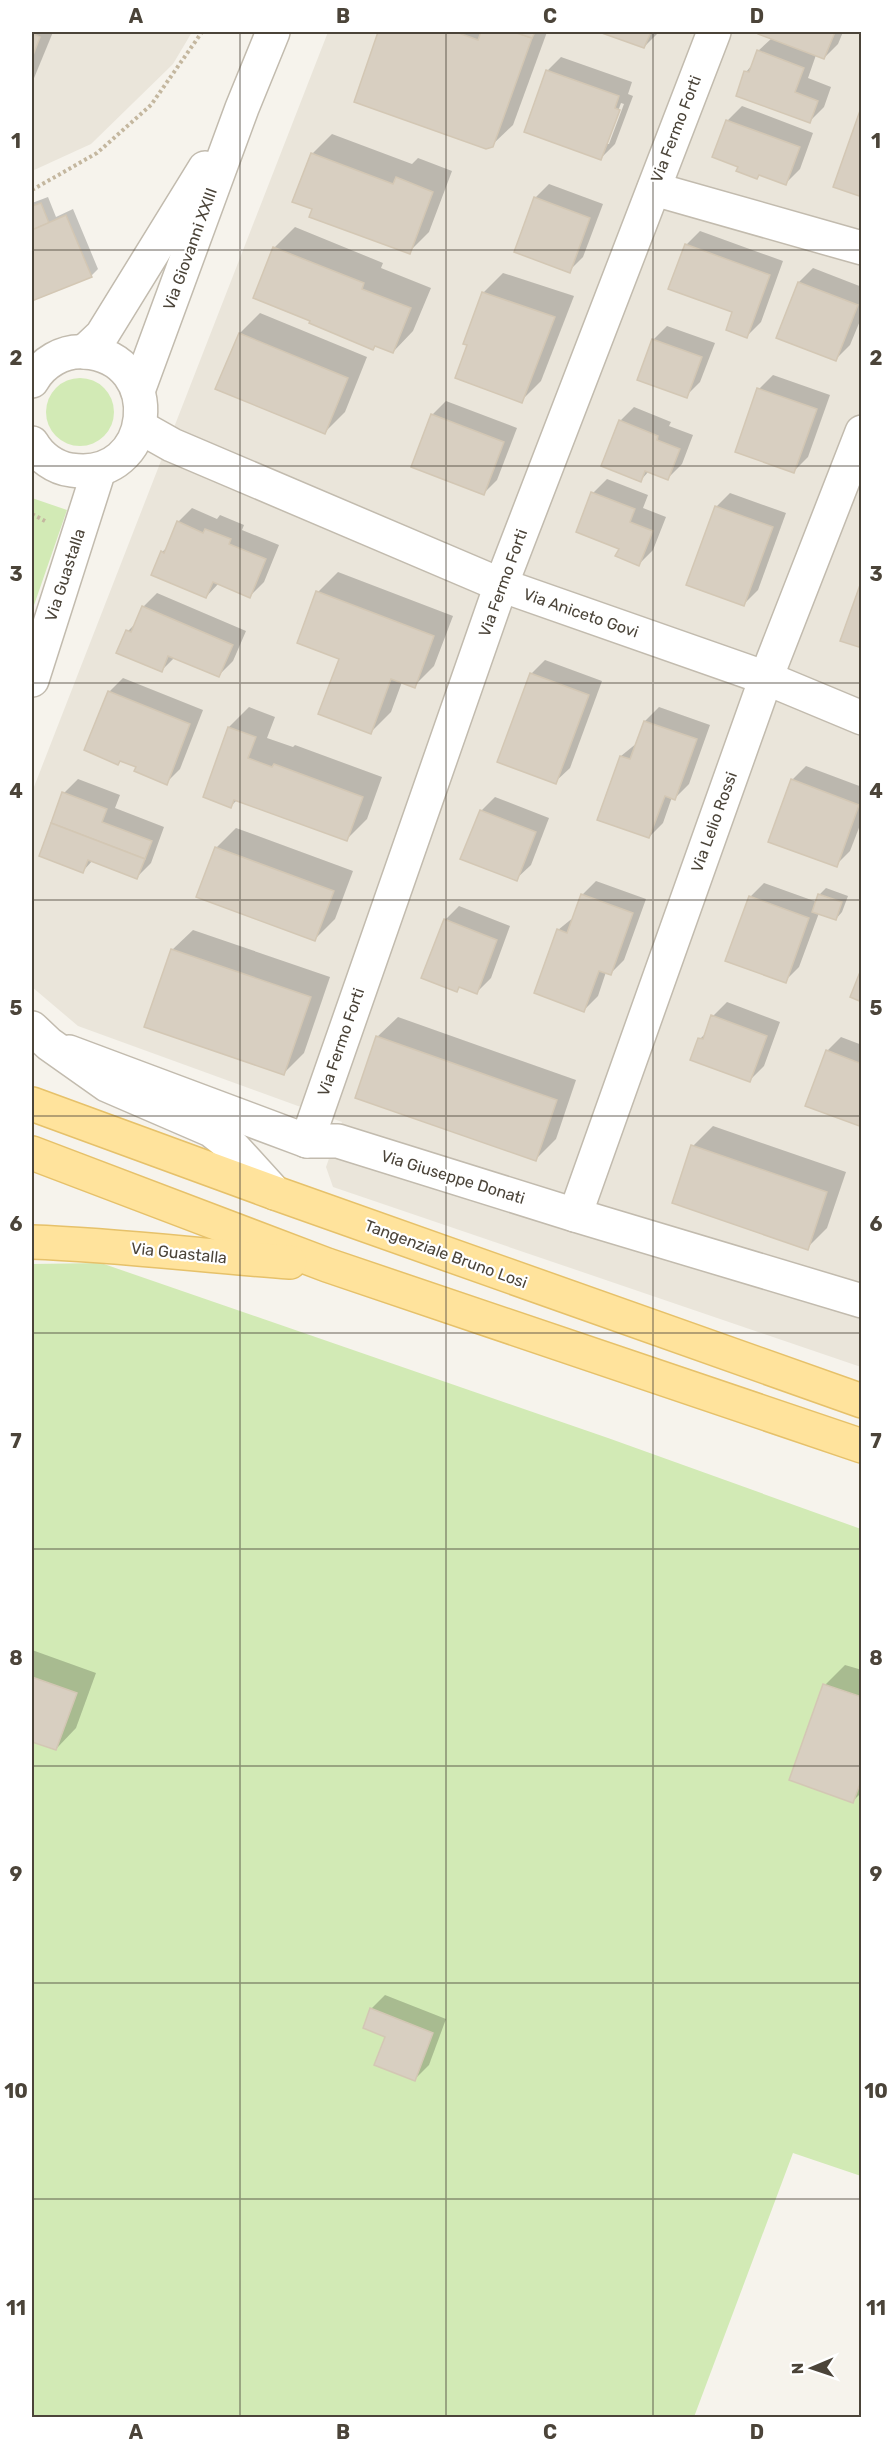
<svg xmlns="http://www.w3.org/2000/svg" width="893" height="2449" font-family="Rubik,sans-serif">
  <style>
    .residential { fill: #eae5da }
    .green { fill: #d2eab5 }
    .shadow { fill: #0003; fill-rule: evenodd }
    .building { fill: #d8cfc1; stroke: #d3c7b4; stroke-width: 1.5 }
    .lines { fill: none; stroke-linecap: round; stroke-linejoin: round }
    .minor-casing { stroke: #c2bbae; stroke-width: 36 }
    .tertiary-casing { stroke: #c2bbae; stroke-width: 36 }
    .primary-casing { stroke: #e6c16a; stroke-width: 36 }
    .path { stroke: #c4b79f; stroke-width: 4; stroke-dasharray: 3 3; stroke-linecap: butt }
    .minor { stroke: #fff; stroke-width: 33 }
    .tertiary { stroke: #fff; stroke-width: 33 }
    .primary { stroke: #ffe39c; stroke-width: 33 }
    .grid { fill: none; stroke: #4b4439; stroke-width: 1.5; stroke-opacity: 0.55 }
    .labels { text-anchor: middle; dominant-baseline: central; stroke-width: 4.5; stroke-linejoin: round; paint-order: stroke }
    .street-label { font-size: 16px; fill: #4b4439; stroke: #fff }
    .neatline { fill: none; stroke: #4b4439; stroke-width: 2 }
    .grid-label { font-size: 20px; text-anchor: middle; font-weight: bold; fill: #4b4439 }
  </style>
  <rect width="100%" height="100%" fill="#f6f3ec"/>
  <g class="residential">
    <path d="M32,32H192L173,64L91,144L32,171Z"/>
    <path d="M328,32H861V1367L333,1187L326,1167L342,1122L78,1026L32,987V792Z"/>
  </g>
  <g class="green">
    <circle cx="80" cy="412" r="34"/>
    <path d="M32,498L67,510L32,611Z"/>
    <path d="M101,1263L608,1438L861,1529V2176L793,2153L694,2417H32V1264Z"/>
  </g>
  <g class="shadow">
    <path d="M32,32H53L32,83Z"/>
    <path d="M380,32H547L513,125L492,145L355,101Z"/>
    <path d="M604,32H659L644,47Z"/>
    <path d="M760,32H843L838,44L824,58L816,55L808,78L831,87L824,107L810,121L746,72L753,64L758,51L772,38Z"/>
    <path d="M561,57L632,82L628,94L633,96L615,144L601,158L547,71ZM621,103L624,104L609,144H606Z"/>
    <path d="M742,106L813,133L800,169L786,183L760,174L757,178L740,166L714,157L728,120Z"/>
    <path d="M332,134L412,164L418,158L452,171L429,232L409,252L314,208L312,154Z"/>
    <path d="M549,184L603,204L583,257L569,271L535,198Z"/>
    <path d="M48,197L56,217L73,209L98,269L91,276L32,300V203Z"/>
    <path d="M295,227L383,263L381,268L431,288L413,331L393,352L376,345L373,349L312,320L255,297L274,248Z"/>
    <path d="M700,231L783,261L761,322L747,336L734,311L686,245Z"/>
    <path d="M813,268L862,287V316L850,345L836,359L778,337L799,282Z"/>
    <path d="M503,273L574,296L541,381L521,401L469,345L483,293Z"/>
    <path d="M260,313L367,357L345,412L325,432L240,333Z"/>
    <path d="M667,326L715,343L700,382L686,396L653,340Z"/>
    <path d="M773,375L830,395L808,457L794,471L759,389Z"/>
    <path d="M446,401L517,428L497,480L483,494L432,415Z"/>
    <path d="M634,407L671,422L669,426L693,435L682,464L668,478L649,471L641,480L620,421Z"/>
    <path d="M607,479L648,495L643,508L666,517L653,550L639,564L621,548L593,493Z"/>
    <path d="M730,493L786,513L758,590L744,604L716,507Z"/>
    <path d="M192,508L217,519L220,515L244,525L242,530L279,545L264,582L250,596L219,583L206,597L162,552L169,546L178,522Z"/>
    <path d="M338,572L453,616L434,666L414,686L402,682L391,712L371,732L318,592Z"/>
    <path d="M157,593L246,631L233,661L219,675L175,657L162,670L128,631L137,622L143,607Z"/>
    <path d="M545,660L602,681L570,768L555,782L531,674Z"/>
    <path d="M123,678L203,710L180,769L166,783L138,766L109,692Z"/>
    <path d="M249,707L275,717L267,738L293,747L295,745L382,777L367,819L347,839L237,800L231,806L204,796L229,727Z"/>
    <path d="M659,707L710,725L689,784L675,798L672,797L663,823L649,837L621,756L637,743L645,721Z"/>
    <path d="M806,766L862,787V820L850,851L836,865L792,780Z"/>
    <path d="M78,779L120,795L115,808L164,827L151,863L137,877L93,860L83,871L64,793Z"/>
    <path d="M495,797L549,818L531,865L516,879L481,811Z"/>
    <path d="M236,828L353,871L335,919L315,939L216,848Z"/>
    <path d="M596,881L646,899L624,960L610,974L606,972L598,996L584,1010L558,930L574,917L582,895Z"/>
    <path d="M764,883L817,902L819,895L826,888L848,896L842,912L836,919L819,913L799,967L785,981L750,897Z"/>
    <path d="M459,906L510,926L491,978L477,992L460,986L456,990L445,920Z"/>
    <path d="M193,930L330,977L304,1053L283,1074L172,950Z"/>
    <path d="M727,1002L780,1022L764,1066L750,1080L700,1039L708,1031L713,1016Z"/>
    <path d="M398,1017L576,1080L556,1139L536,1159L377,1037Z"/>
    <path d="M841,1037L862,1045V1126L827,1051Z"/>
    <path d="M713,1126L846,1172L827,1228L807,1248L693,1146Z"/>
    <path d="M32,1650L96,1673L76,1728L56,1749L32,1740Z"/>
    <path d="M845,1665L862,1670V1792L853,1801L825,1685Z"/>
    <path d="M385,1995L446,2019L429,2065L415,2079L371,2009Z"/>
  </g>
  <g class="building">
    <path d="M378,32H456L478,40L481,32H514L532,38L493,147L486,149L354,102Z"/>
    <path d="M514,32H535L532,38Z"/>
    <path d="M599,32H651L644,48Z"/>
    <path d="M758,32H835L824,59L758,34Z"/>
    <path d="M32,33L40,37L32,58Z"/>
    <path d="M757,50L804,68L795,92L818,101L810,123L736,96L744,71L749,72Z"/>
    <path d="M546,70L619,96L615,108L620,110L601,160L524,132Z"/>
    <path d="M862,105V197L833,187Z"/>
    <path d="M726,120L800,147L786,185L759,175L757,179L736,171L738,167L712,157Z"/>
    <path d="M311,153L393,184L396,177L433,192L410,254L309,217L312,209L292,202Z"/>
    <path d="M534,197L590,218L570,273L514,252Z"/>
    <path d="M41,203L49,223L32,230V206Z"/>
    <path d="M66,215L92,277L32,301V230Z"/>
    <path d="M685,244L770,275L747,338L726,330L732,312L668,289Z"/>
    <path d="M273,247L364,283L362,289L411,308L393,353L375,346L373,350L309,323L310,321L253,298Z"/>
    <path d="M798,282L858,305L836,361L776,338Z"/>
    <path d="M482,292L555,317L522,403L455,378L467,345L463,344Z"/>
    <path d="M239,333L348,378L325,434L215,389Z"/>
    <path d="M652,339L702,357L687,398L637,380Z"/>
    <path d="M757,388L817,409L794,473L735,452Z"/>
    <path d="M431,414L504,442L484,495L411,467Z"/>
    <path d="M619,420L658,436L657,440L680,449L668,480L645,471L641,482L601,466Z"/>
    <path d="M591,492L635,509L630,522L653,531L639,566L615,556L619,549L576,532Z"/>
    <path d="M715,506L773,527L744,606L686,585Z"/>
    <path d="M177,521L203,533L205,529L231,539L229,544L266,559L250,598L213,582L206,598L151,575L161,551L164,553Z"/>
    <path d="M860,585H862V648L840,641Z"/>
    <path d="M316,591L434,636L415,688L391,679L371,734L318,714L339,659L297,643Z"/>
    <path d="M142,606L233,645L219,677L168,656L162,672L116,653L126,630L131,632Z"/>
    <path d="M530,673L589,695L556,784L497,762Z"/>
    <path d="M108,691L190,724L167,785L134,771L136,767L120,761L118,765L84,750Z"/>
    <path d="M644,721L697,739L675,800L665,796L649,838L597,820L620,756L630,759Z"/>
    <path d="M228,727L256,737L248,758L272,767L274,764L363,797L347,841L234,800L231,808L203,797Z"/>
    <path d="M791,779L859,805L837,867L768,842Z"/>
    <path d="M62,792L107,809L102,822L152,841L145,859L51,823Z"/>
    <path d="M480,810L536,832L517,881L460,859Z"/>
    <path d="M51,823L145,859L137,879L88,860L83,873L39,856Z"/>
    <path d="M215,847L334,891L315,941L196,897Z"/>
    <path d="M581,894L633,913L611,975L599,971L584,1012L534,993L557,929L567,933Z"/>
    <path d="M818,894L842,902L836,920L812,912Z"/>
    <path d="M749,896L809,918L786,983L725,961Z"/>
    <path d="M444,919L497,940L477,994L459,987L457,992L421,978Z"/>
    <path d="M171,949L311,997L284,1075L144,1027Z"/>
    <path d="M862,967V1002L850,997Z"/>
    <path d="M711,1015L767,1036L750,1082L690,1060L698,1038L703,1039Z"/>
    <path d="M376,1036L557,1100L536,1161L355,1098Z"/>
    <path d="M826,1050L862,1064V1127L805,1106Z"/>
    <path d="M691,1145L827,1192L808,1250L672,1203Z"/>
    <path d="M32,1677L77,1693L56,1750L32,1742Z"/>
    <path d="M823,1684L862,1697V1778L853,1803L789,1780Z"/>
    <path d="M370,2008L433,2033L415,2081L374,2065L385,2037L363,2028Z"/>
  </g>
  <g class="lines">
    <defs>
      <g id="minor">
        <path d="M654,189L862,248"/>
        <path d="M140,427L172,445L501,585L766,678L862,718"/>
        <path d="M69,1052L307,1141H338L575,1215L862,1301"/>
        <path d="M307,1141L501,585L714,32"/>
        <path d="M575,1215L766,678L862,432"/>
      </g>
      <g id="tertiary">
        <path d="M84,352L102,335L205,168"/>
        <path d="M32,381C42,363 63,350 85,352C167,358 155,483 71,470C55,468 40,457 32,443"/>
        <path d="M138,391L242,108L273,32"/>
        <path d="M32,680L99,470"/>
        <path d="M32,1028L49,1044L107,1085L211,1130L234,1148L275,1193"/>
      </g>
      <g id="primary">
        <path d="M32,1104L275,1193L862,1401"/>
        <path d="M32,1153L327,1265L862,1446"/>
        <path d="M32,1242C118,1245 204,1256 290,1262"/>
      </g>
    </defs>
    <use href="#minor" class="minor-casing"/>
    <use href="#tertiary" class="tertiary-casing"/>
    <use href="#primary" class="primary-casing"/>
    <g class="path">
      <path d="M32,190L97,153L151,105L202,32"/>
      <path d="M32,514L45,521"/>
    </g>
    <use href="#minor" class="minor"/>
    <use href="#tertiary" class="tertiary"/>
    <use href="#primary" class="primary"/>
  </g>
  <path class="grid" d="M240,32V2418M446,32V2418M653,32V2418M32,250H862M32,466H862M32,683H862M32,900H862M32,1116H862M32,1333H862M32,1549H862M32,1766H862M32,1983H862M32,2199H862"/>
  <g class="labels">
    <g class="street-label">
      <text transform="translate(676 129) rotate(-69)">Via Fermo Forti</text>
      <text transform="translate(190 249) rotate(-70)">Via Giovanni XXIII</text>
      <text transform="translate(65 575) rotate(-72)">Via Guastalla</text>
      <text transform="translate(503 583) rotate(-70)">Via Fermo Forti</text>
      <text transform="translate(581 613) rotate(19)">Via Aniceto Govi</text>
      <text transform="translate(714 822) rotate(-70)">Via Lelio Rossi</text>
      <text transform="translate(341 1042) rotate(-71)">Via Fermo Forti</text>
      <text transform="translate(453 1177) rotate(17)">Via Giuseppe Donati</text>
      <text transform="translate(179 1253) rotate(6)">Via Guastalla</text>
      <text transform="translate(446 1254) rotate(20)">Tangenziale Bruno Losi</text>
    </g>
  </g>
  <rect width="893" height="2449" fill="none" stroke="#ffffff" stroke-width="66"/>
  <g transform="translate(812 2368) rotate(268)" stroke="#ffffff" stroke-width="4.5" paint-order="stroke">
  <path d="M0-4.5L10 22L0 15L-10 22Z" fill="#4b4439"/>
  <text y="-9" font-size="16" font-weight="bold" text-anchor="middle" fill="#4b4439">N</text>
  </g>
  <rect x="33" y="33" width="827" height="2383" class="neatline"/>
  <g class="grid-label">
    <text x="136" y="23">A</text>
    <text x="343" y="23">B</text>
    <text x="550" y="23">C</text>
    <text x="757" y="23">D</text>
    <text x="16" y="148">1</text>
    <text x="876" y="148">1</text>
    <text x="16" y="365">2</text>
    <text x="876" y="365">2</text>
    <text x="16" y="581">3</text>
    <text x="876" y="581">3</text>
    <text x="16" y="798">4</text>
    <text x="876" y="798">4</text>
    <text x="16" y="1015">5</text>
    <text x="876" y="1015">5</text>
    <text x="16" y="1231">6</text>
    <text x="876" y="1231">6</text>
    <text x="16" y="1448">7</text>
    <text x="876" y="1448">7</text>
    <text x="16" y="1665">8</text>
    <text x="876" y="1665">8</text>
    <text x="16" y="1881">9</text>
    <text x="876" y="1881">9</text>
    <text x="16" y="2098">10</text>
    <text x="876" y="2098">10</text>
    <text x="16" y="2315">11</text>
    <text x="876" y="2315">11</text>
    <text x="136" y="2439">A</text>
    <text x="343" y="2439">B</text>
    <text x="550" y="2439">C</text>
    <text x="757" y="2439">D</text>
  </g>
</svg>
